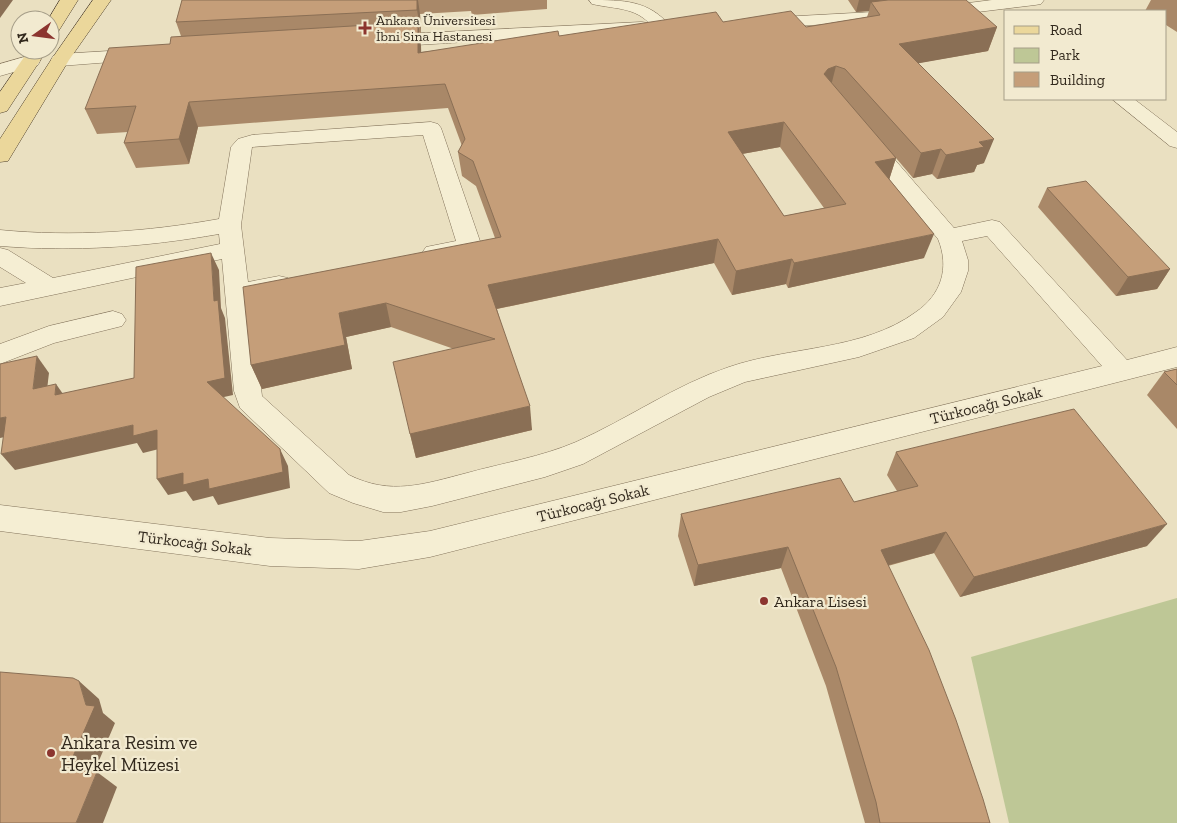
<svg xmlns="http://www.w3.org/2000/svg" width="1177" height="823" font-family="'Zilla Slab',serif">
  <style>
    .green { fill: #bec796 }
    .lines { fill: none; stroke-linecap: round; stroke-linejoin: round }
    .minor-casing { stroke: #82725a; stroke-width: 1 }
    .major-casing { stroke: #4f402e; stroke-width: 1 }
    .minor { fill: #f5eed3; fill-rule: evenodd }
    .major { fill: #ebd79b; fill-rule: evenodd }
    .wall { fill: #a98868; fill-rule: evenodd }
    .shaded-wall { fill: #8a6f55 }
    .building { fill: #c59e79; stroke: #8a6f55; fill-rule: evenodd }
    .poi-dot { fill: #8c352f; stroke: #f2ead0; stroke-width: 2 }
    .labels { text-anchor: middle; dominant-baseline: central; stroke-width: 4.5; stroke-linejoin: round; paint-order: stroke }
    .far-poi-label { font-size: 14px; fill: #32291d; stroke: #f2ead0; text-anchor: start }
    .street-label { font-size: 16px; fill: #32291d; stroke: #f2ead0 }
    .poi-label { font-size: 16px; fill: #32291d; stroke: #f2ead0; text-anchor: start }
    .near-poi-label { font-size: 19px; fill: #32291d; stroke: #f2ead0; text-anchor: start }
  </style>
  <rect width="100%" height="100%" fill="#eae0c1"/>
  <path class="green" d="M1177,598V823H1009L971,657Z"/>
  <g class="lines">
    <defs>
      <g id="minor">
        <path d="M589,0C624,0 649,0 671,27L668,31H656C638,6 618,10 592,4Z"/>
        <path d="M992,0H1044L1041,4L1035,5L937,17L931,16L928,12L931,8L937,7Z"/>
        <path d="M892,11L898,12L901,16L898,20L762,28L756,27L753,23L756,19L762,18Z"/>
        <path d="M642,22L648,23L651,27L648,31L383,47L376,45L374,41L376,37L383,35Z"/>
        <path d="M143,49L150,51L152,55L150,59L60,66L53,64L51,60L53,56L60,54Z"/>
        <path d="M31,55L38,57L40,61L38,65L0,76V64Z"/>
        <path d="M1112,99H1134L1177,132V148L1170,146Z"/>
        <path d="M431,122L438,124L441,128L481,244L474,253L434,261L426,259L422,253L426,247L456,241L423,135L252,147L241,225L248,282L279,276L288,278L291,284L288,290L250,299L262,396L349,475C391,496 424,484 467,473C503,463 541,457 576,442C628,419 675,385 729,367C790,346 863,351 916,312C941,295 950,268 938,239L859,142L862,138L869,136L876,138L954,228L992,220L1000,222L1127,360L1177,347V367L430,557L359,569L270,566L0,531V505L270,538L359,541L430,531L1102,366L987,236L962,241L968,260V271L961,292L943,317L914,338L859,357L745,382L709,397L583,464L545,477L432,506L401,512H383L353,503L329,493L240,408L234,391L222,259L0,306V288L26,283L0,267V248L8,250L53,278L220,244L219,234C146,247 74,252 0,246V230C74,237 146,232 219,219L231,147L238,139L252,135Z"/>
        <path d="M113,311L122,314L126,320L122,326L54,343L0,364V344L49,326Z"/>
      </g>
      <g id="major">
        <path d="M60,0H78L56,35L50,36V20H48Z"/>
        <path d="M93,0H111L69,60L11,156L8,161L0,162V139L51,60Z"/>
        <path d="M29,50H47L7,111L0,113V92Z"/>
      </g>
    </defs>
    <use href="#minor" class="minor-casing"/>
    <use href="#major" class="major-casing"/>
    <use href="#minor" class="minor"/>
    <use href="#major" class="major"/>
  </g>
  <g class="wall">
    <path d="M182,0H547V9L472,15L471,11L420,14L421,33H419L421,52L559,36L723,22L806,27L867,17L869,11L856,12L848,0H960L997,27L988,51L918,63L984,163L977,165L974,172L937,179L932,174L913,178L896,158L889,180L924,258L788,288L786,284L732,295L714,263L497,309L532,430L416,458L410,434L454,349L391,327L346,337L352,369L262,389L251,365L495,238L476,186L462,176L458,152L462,146L448,108L198,127L189,164L136,168L124,143L128,132L97,134L85,109L170,44L181,36L176,22ZM780,147L824,208L784,216L742,154Z"/>
    <path d="M1151,0H1177V32L1166,25V11H1145Z"/>
    <path d="M1047,188L1170,269L1157,289L1116,296L1038,207Z"/>
    <path d="M1177,369V429L1147,395L1164,372Z"/>
    <path d="M896,452L1147,546L960,597L934,553L888,566L990,823H865L826,686L781,568L694,586L678,536L681,514L854,502L897,491L887,475Z"/>
  </g>
  <g class="shaded-wall">
    <path d="M0,0H13L0,18Z"/>
    <path d="M417,0H418L420,14L421,33L417,10Z"/>
    <path d="M859,0H938L871,2L869,11L856,12Z"/>
    <path d="M418,22L421,46L422,77L418,53Z"/>
    <path d="M997,27L988,51L892,68L899,44Z"/>
    <path d="M836,66L830,90L824,74L828,69Z"/>
    <path d="M189,102L198,127L189,164L179,139Z"/>
    <path d="M784,122L780,147L725,157L728,132Z"/>
    <path d="M994,139L984,163L977,165L974,172L937,179L946,155L979,142Z"/>
    <path d="M941,149L932,174L913,178L921,153Z"/>
    <path d="M896,158L888,183L875,162Z"/>
    <path d="M934,234L924,258L788,288L794,263Z"/>
    <path d="M718,239L714,263L491,310L488,285Z"/>
    <path d="M211,253L219,270L221,308L225,318L233,395L215,399L207,382L214,301Z"/>
    <path d="M792,259L786,284L732,295L736,271Z"/>
    <path d="M1170,269L1157,289L1116,296L1128,277Z"/>
    <path d="M386,303L391,327L346,337L352,369L262,389L251,365L339,313Z"/>
    <path d="M37,356L49,373L45,406L33,389Z"/>
    <path d="M56,384L68,401L55,395Z"/>
    <path d="M530,406L532,430L416,458L410,434Z"/>
    <path d="M6,417L19,434L0,438V418Z"/>
    <path d="M133,425L157,430L167,447L143,453L137,443L15,470L1,454Z"/>
    <path d="M280,449L288,466L290,488L218,505L213,496L193,501L186,491L168,495L157,479Z"/>
    <path d="M1167,524L1147,546L960,597L974,577Z"/>
    <path d="M946,532L934,553L870,570L881,550Z"/>
    <path d="M788,547L781,568L694,586L698,565Z"/>
    <path d="M79,681L99,699L103,713L115,723L89,784L68,768L86,705Z"/>
    <path d="M97,772L117,787L103,823H76Z"/>
  </g>
  <g class="building">
    <path d="M182,0H417V10L176,22Z"/>
    <path d="M888,0H966L997,27L899,44L994,139L979,142L984,147L946,155L941,149L921,153L845,69L836,66L828,69L824,74L896,158L875,162L934,234L794,263L792,259L736,271L718,239L488,285L530,406L410,434L393,362L495,339L386,303L339,313L345,345L251,365L243,287L501,237L473,161L458,152L465,139L445,84L189,102L179,139L124,143L136,106L85,109L109,48L170,44L171,37L418,22V53L558,31L559,36L716,12L723,22L791,11L806,27L880,15L871,2ZM784,122L846,204L784,216L728,132Z"/>
    <path d="M1086,181L1170,269L1128,277L1047,188Z"/>
    <path d="M211,253L214,301L218,300L225,378L207,382L280,449L283,472L209,489L208,479L183,485V473L157,479V430L133,436V425L1,454L6,417L0,418V364L37,356L33,389L56,384L55,395L134,378L136,267Z"/>
    <path d="M1177,369V385L1164,372Z"/>
    <path d="M1074,409L1167,524L974,577L946,532L881,550L929,650L956,720L983,799L990,823H880L876,802L836,667L788,547L698,565L681,514L840,478L854,502L918,486L896,452Z"/>
    <path d="M0,672L73,678L79,681L86,705L95,706L68,768L97,772L76,823H0Z"/>
  </g>
  <g class="poi-dot">
    <path d="M362.5 20.5h5v5h5v5h-5v5h-5v-5h-5v-5h5z"/>
    <circle cx="764" cy="601" r="5"/>
    <circle cx="51" cy="753" r="5"/>
  </g>
  <g class="labels">
    <g class="far-poi-label">
      <text x="376" y="20">Ankara Üniversitesi<tspan x="376" dy="16">İbni Sina Hastanesi</tspan></text>
    </g>
    <g class="street-label">
      <text transform="translate(986 405) rotate(-14)">Türkocağı Sokak</text>
      <text transform="translate(593 503) rotate(-14)">Türkocağı Sokak</text>
      <text transform="translate(195 543) rotate(7)">Türkocağı Sokak</text>
    </g>
    <g class="poi-label">
      <text x="774" y="601">Ankara Lisesi</text>
    </g>
    <g class="near-poi-label">
      <text x="61" y="742">Ankara Resim ve<tspan x="61" dy="22">Heykel Müzesi</tspan></text>
    </g>
  </g>
  <rect x="1004" y="10" width="162" height="90" fill="#f2ead0" stroke="#a59d88"/>
  <rect x="1014" y="26" width="25" height="8" fill="#ebd79b" stroke="#a59d88"/>
  <text x="1050" y="35" font-size="15" fill="#32291d">Road</text>
  <rect x="1014" y="48" width="25" height="15" fill="#bec796" stroke="#a59d88"/>
  <text x="1050" y="60" font-size="15" fill="#32291d">Park</text>
  <rect x="1014" y="72" width="25" height="15" fill="#c59e79" stroke="#a59d88"/>
  <text x="1050" y="85" font-size="15" fill="#32291d">Building</text>
  <g transform="translate(35 35) rotate(256)"><circle r="24" fill="#f2ead0" stroke="#a59d88"/>
  <path d="M0-4L9 19L0 12L-9 19Z" fill="#8c352f"/>
  <text y="-8" font-size="14" font-weight="bold" text-anchor="middle" fill="#32291d">N</text>
  </g>
</svg>
